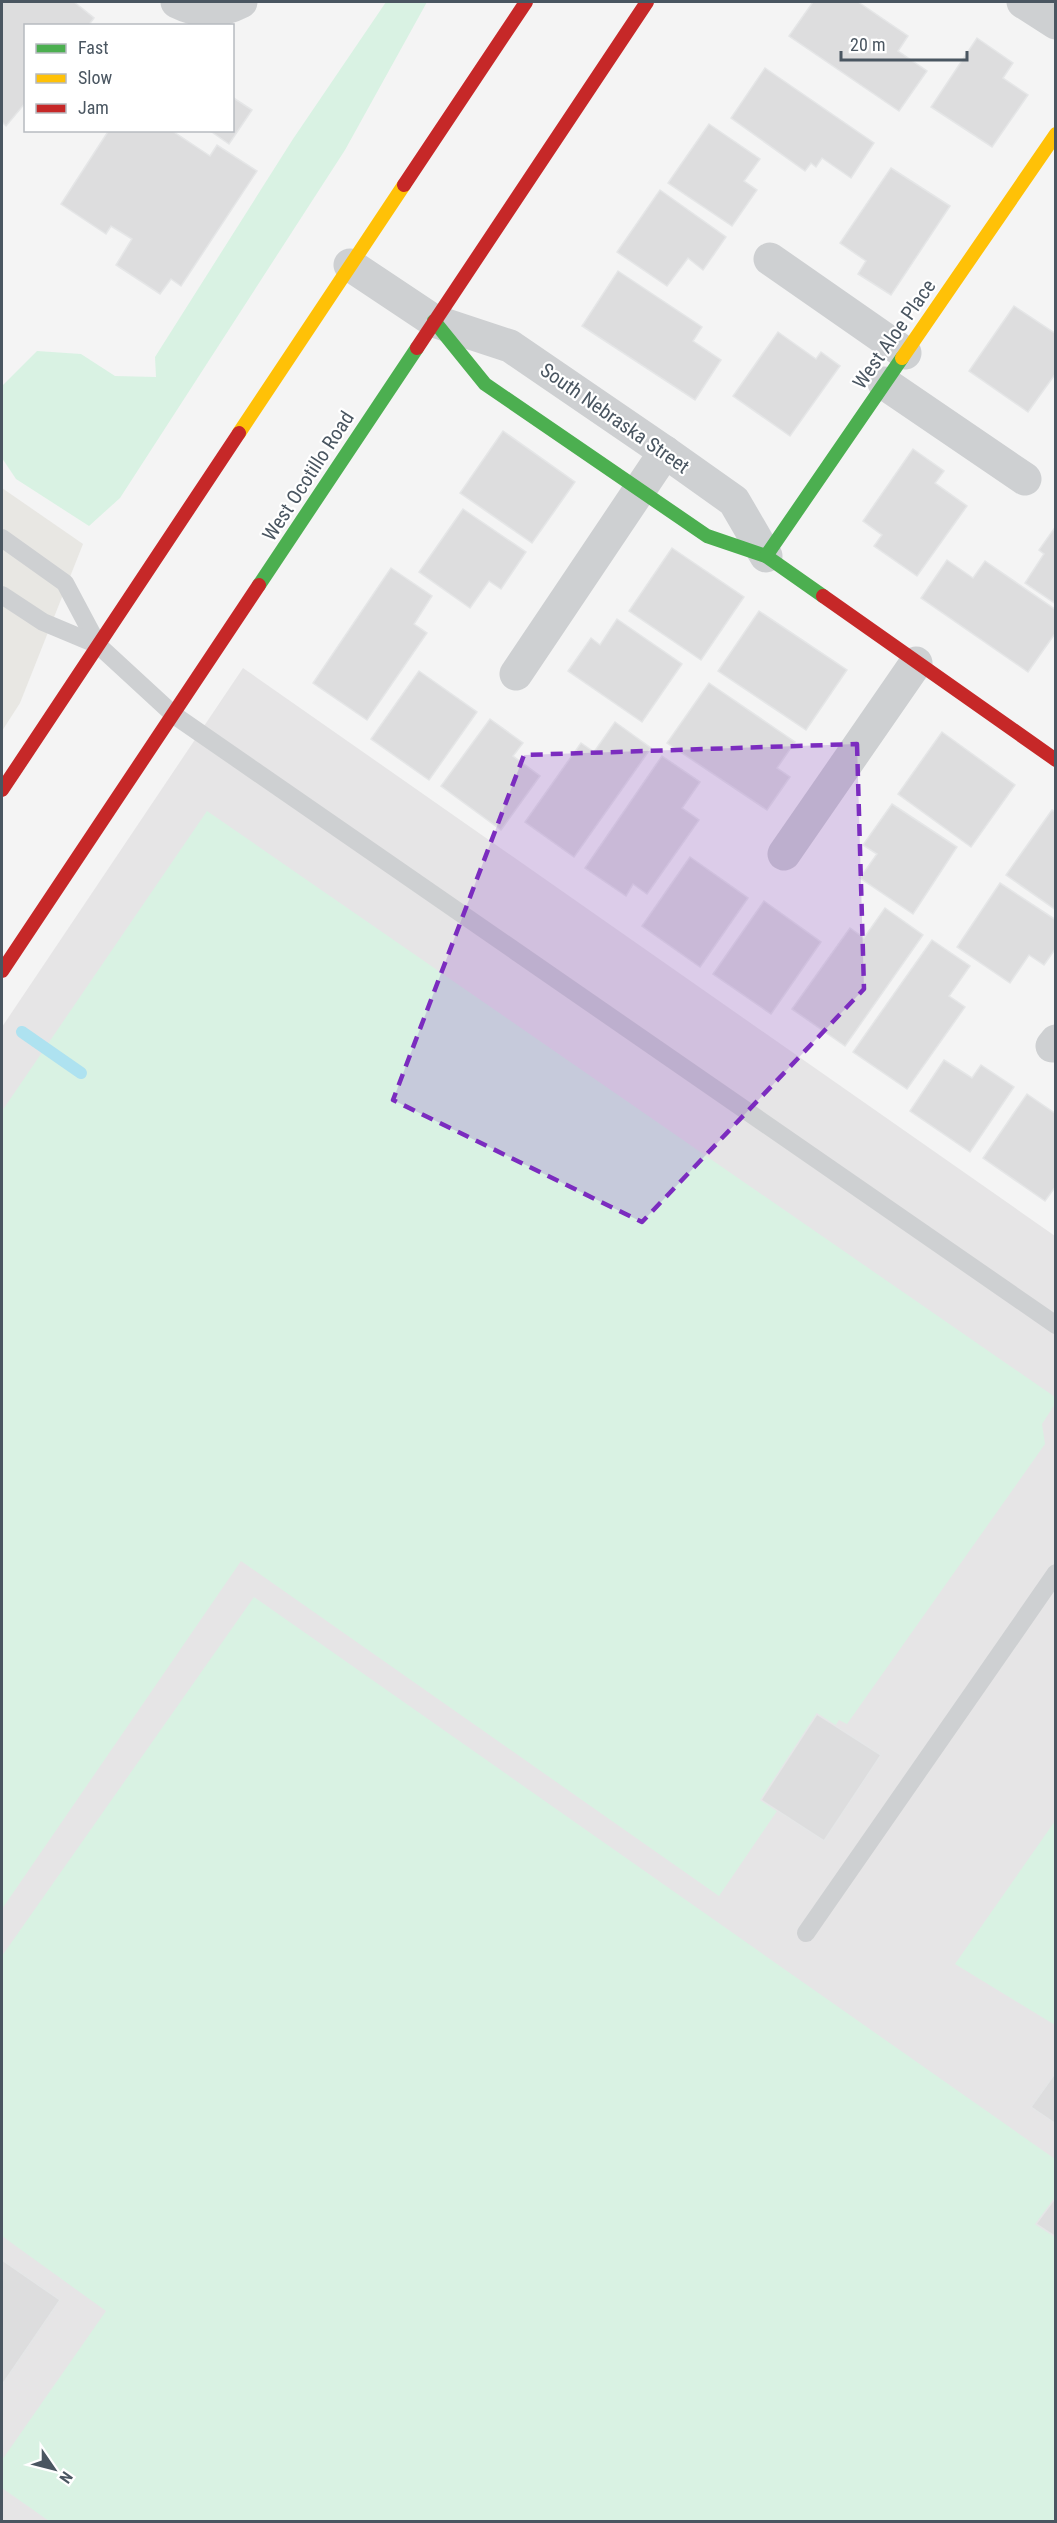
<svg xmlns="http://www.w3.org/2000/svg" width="1057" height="2523" font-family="'Roboto Condensed',sans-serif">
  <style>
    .commercial { fill: #e8e7e3 }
    .education { fill: #e6e5e6 }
    .green { fill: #d9f2e3 }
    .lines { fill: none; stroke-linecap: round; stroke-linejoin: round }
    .stream { stroke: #aee2f0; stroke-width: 12 }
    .building { fill: #ddddde; stroke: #e5e6e7; stroke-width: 1.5 }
    .lane { stroke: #ced0d2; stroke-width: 18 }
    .street { stroke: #ced0d2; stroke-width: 33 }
    .fast { stroke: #4caf50; stroke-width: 14 }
    .slow { stroke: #ffc107; stroke-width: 14 }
    .jam { stroke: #c62828; stroke-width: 14 }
    .marked { fill: #7b2cbf; fill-opacity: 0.2; stroke: #7b2cbf; stroke-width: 4.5; stroke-dasharray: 12 8; stroke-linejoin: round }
    .labels { text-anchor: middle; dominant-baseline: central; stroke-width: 4.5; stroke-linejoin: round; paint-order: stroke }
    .street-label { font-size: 20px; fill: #4a5661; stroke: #fff }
  </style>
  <rect width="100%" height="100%" fill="#f4f4f4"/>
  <path class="commercial" d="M2,488L83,544L20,703L2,731Z"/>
  <path class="education" d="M243,668L1055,1236V2521L2,2522V1027Z"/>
  <g class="green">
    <path d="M386,2H427L345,150L120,498L89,526L16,479L2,458V386L37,351L81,354L115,376L156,377L155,357L293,139Z"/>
    <path d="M207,811L1055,1397V1404L1042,1424L1045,1444L847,1724L839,1720L719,1896L241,1561L2,1909V1111Z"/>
    <path d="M254,1597L1055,2159V2521H49L2,2488V2460L106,2311L2,2236V1956Z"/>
    <path d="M1055,1821V2025L955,1964Z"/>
  </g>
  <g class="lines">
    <path class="stream" d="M22,1032L81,1073"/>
  </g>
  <g class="building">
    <path d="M2,2H74L94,18L88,26H26V102L6,126L2,122Z"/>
    <path d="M813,2H858L908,36L898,51L927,71L899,111L789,36Z"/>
    <path d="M977,38L1013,63L1003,78L1028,95L992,147L931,107Z"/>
    <path d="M765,68L874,143L851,178L822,158L816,167L811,163L805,171L731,118Z"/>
    <path d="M232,97L252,110L229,144L209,130H232Z"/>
    <path d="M709,124L760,159L744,181L757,190L732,226L668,183Z"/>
    <path d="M109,130H175L174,132L210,156L217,145L257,171L181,286L171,279L160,294L116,265L132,239L111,226L106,234L61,204Z"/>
    <path d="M891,168L950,206L891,295L858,274L866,261L840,243Z"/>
    <path d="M660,190L726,237L703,270L688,258L667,286L617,252Z"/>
    <path d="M618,271L702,327L693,341L721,360L695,400L582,326Z"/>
    <path d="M1014,306L1056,334V373L1028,412L969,371Z"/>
    <path d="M778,332L816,359L821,352L840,366L790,436L733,396Z"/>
    <path d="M503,431L575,482L532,543L460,493Z"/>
    <path d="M913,449L944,471L935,483L967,506L917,576L874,546L882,535L863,521Z"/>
    <path d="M463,509L526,552L501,589L489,581L470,608L419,572Z"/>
    <path d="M1056,526V604L1025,583L1044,554L1039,550Z"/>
    <path d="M672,548L744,597L701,660L629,611Z"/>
    <path d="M947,560L973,578L985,561L1056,610V636L1054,635L1028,672L921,598Z"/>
    <path d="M391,568L432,596L414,624L427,633L367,720L313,683Z"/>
    <path d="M759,611L847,670L806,730L718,671Z"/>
    <path d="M617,619L682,664L642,722L568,671L591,638L600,645Z"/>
    <path d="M419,671L477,712L429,780L371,739Z"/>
    <path d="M709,683L795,742L777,768L790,777L767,810L667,743Z"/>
    <path d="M490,719L523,743L513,756L540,776L501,830L441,786Z"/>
    <path d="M615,722L651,748L574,857L525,822L581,743L594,752Z"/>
    <path d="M942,732L1015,785L971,847L898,794Z"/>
    <path d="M662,756L700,782L682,808L699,820L647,894L633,884L626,896L585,868Z"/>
    <path d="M892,804L957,847L913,914L860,878L877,854L863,845Z"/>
    <path d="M1052,810L1056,812V910L1006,875Z"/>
    <path d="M690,857L748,898L700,967L642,926Z"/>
    <path d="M1000,883L1056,920V948L1044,965L1029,955L1010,983L957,947Z"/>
    <path d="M764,901L821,942L771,1014L713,974Z"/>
    <path d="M885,908L923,935L845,1046L792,1009L850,928L864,938Z"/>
    <path d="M932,940L970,966L949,996L965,1007L907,1089L853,1052Z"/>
    <path d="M944,1060L972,1078L981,1065L1014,1087L970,1152L910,1111Z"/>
    <path d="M1027,1094L1056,1114V1186L1045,1201L983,1158Z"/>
    <path d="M817,1714L881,1755L824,1841L761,1800Z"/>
    <path d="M1056,2072V2124L1031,2107Z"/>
    <path d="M1056,2197V2237L1036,2224Z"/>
    <path d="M2,2260L60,2300L2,2385Z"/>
  </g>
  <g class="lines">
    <g class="lane">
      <path d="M2,538L65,583L98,645L174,715L1056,1325"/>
      <path d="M2,595L43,622L98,645"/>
      <path d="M806,1933L1056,1573"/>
    </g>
    <g class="street">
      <path d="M177,2C199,13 220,13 241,2"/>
      <path d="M1023,2L1056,23"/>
      <path d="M770,259L905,353"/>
      <path d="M350,265L434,321L510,346L665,452L734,501L766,556"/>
      <path d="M884,383L1025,479"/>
      <path d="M516,674L665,452"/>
      <path d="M784,854L916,663"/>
      <path d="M1052,1046L1056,1041"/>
    </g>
    <g class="fast">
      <path d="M434,321L485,384L707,536L766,556L823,596"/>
      <path d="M766,556L902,358"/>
      <path d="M259,585L417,348"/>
    </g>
    <g class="slow">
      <path d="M902,358L1056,134"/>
      <path d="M239,433L404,185"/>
    </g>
    <g class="jam">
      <path d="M404,185L526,2"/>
      <path d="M417,348L647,2"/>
      <path d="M823,596L1056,760"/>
      <path d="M2,790L239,433"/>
      <path d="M2,971L259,585"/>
    </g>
  </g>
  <path class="marked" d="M857,744L864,989L642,1222L393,1100L524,755Z"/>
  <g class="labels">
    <g class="street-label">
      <text transform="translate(894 334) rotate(-55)">West Aloe Place</text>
      <text transform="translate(615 418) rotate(35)">South Nebraska Street</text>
      <text transform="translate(308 476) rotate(-57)">West Ocotillo Road</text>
    </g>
  </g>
  <rect width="1057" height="2523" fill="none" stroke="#4a5661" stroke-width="6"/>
  <rect x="24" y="24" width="210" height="108" fill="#ffffff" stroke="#b7bbc0" stroke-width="1.5"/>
  <rect x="36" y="44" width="30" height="9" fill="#4caf50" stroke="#b7bbc0" stroke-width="1.5"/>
  <text x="78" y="54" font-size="18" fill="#4a5661">Fast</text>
  <rect x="36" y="74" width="30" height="9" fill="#ffc107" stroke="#b7bbc0" stroke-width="1.5"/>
  <text x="78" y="84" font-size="18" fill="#4a5661">Slow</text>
  <rect x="36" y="104" width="30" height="9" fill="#c62828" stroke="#b7bbc0" stroke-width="1.5"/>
  <text x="78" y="114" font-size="18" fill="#4a5661">Jam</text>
  <g transform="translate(54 2469) rotate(125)" stroke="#ffffff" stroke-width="4.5" paint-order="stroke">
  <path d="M0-4.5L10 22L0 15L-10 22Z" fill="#4a5661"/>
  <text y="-9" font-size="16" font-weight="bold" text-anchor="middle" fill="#4a5661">N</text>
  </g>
  <path d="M841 51v9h126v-9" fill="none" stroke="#4a5661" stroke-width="3"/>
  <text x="850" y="51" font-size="18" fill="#4a5661" stroke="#ffffff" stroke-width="4.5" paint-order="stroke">20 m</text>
</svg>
